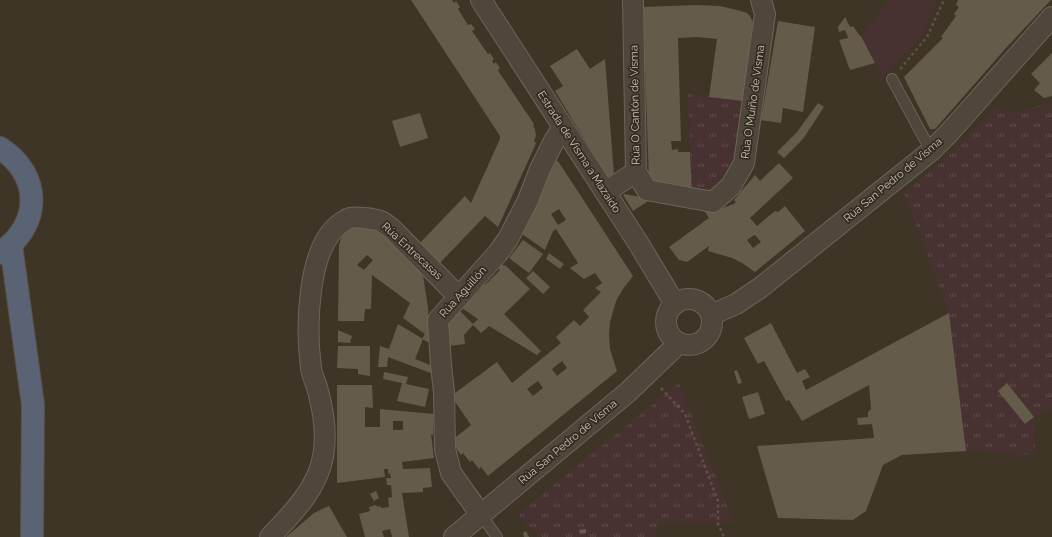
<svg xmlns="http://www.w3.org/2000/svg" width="1052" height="537" font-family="Raleway,sans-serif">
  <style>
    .grass { fill: url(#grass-tufts) }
    .garden { fill: #473131 }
    .building { fill: #655b4b; fill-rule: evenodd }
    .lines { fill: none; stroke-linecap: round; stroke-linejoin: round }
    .lane-casing { stroke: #6d6559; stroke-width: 12 }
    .street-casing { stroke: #6d6559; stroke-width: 22 }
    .highway-casing { stroke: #5a5246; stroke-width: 24 }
    .path { stroke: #614e4b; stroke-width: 2.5; stroke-dasharray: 3 3; stroke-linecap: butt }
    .lane { stroke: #4f473b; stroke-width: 10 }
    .street { stroke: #4f473b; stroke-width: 20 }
    .highway { stroke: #596374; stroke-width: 22 }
    .labels { text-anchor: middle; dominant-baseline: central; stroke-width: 3.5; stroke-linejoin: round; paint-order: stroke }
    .street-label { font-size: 11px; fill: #cac3b8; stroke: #342c20 }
  </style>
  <defs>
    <pattern id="grass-tufts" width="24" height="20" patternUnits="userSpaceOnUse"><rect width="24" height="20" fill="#473131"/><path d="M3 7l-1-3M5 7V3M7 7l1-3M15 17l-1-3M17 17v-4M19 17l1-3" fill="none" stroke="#604d4d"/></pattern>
  </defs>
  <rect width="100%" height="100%" fill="#3f3527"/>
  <g class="grass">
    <path d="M688,94L743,101L736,166L712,192L692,194Z"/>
    <path d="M1052,101V410L1034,417L1035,455L966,451L949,313L904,193L955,150L998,105L1005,115L1046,104Z"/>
    <path d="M679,383L734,523L658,522L656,537H538L518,514Z"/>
  </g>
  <path class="garden" d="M889,0H937L922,35L883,78L861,36Z"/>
  <g class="building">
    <path d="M411,0H452L454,3L456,1L460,7L458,9L468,25L471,24L475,29L472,31L488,54L490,53L494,59L492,61L494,64L496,62L500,68L498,70L499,72L534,124L533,126L535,129L536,136L534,141L536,143L534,148L498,227L485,216L438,265L418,245L465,196L471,203L500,139V136Z"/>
    <path d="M958,0H1051L1006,48L935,129H930L904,77L943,38L941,37L956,16L954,14L959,7L956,5Z"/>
    <path d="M696,5L720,6L741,11L747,13L750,16L753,22L743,101L709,97L717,39L697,37L678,38L681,141H671L672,150L678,149V152H690L692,194L649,180L643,7Z"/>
    <path d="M845,17L850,27L853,26L860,36H861L875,63L850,70L839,40L848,38L847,35L845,30L839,32L838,27Z"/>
    <path d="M778,21L815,27L803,112L783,108L781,123L761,120Z"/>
    <path d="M577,49L590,69L605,59L614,175L608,178L555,91L563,86L550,66Z"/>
    <path d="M1052,53V96L1044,98L1034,90L1040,83L1031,74Z"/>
    <path d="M818,103L824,107L803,139L784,158L777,152L797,132Z"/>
    <path d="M420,113L428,138L400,147L392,121Z"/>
    <path d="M558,161L633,276L623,289L616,301L610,322L609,335L610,349L617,371L488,476L481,467L479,469L472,460L470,462L463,453L461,455L451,441L471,425L451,396L497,362L512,383L561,343L556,337L574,320L580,326L589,317L583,310L601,292L595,288L602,283L595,273L584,279L570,268L578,263L556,229L553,231L545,250L522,234L549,162ZM559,209L566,220L558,225L551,214ZM562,361L567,368L557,376L552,369ZM538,381L543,388L533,396L527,389Z"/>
    <path d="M779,163L793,178L750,218L757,226L775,211L778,212L785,206L805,231L755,272L742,263L732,258L708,251L709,246L687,262L679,260L669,247L709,218L702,207L720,209L734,204L736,202L734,200L755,175L760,181ZM754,235L756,236L761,242L753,248L747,240Z"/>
    <path d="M624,194L651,199L633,211L623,195Z"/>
    <path d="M354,225H374L422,268L428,308L430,343L422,339L425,334L403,318L410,303L372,275L371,309H365L364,321H338L339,245L341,238L346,231ZM367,255L373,260L364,270L357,265Z"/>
    <path d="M523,240L543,254L529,273L509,258Z"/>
    <path d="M549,253L564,264L560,269L546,259Z"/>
    <path d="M502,264L504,266L505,265L530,289L504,314L541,351L537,355L489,326L481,333L473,325L464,335L465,344L448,346L445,325L460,311L473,324L478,319L462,308L481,289L479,287L483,283L485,285L500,270L498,268Z"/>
    <path d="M533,271L550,287L543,294L526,278Z"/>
    <path d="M949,313L966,451L902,455L883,465L866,511L853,520L778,518L757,446L874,438L872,424L858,425L857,418L868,417V412L871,409L869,385L802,421L789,400L786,401L764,361L758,364L744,338L771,323L797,373L805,369L810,377L802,381L806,390Z"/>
    <path d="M398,324L423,339L415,359L435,367L436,375L388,357L387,367H378L380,346L389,349Z"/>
    <path d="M338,330L352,336L350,343L338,342Z"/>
    <path d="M338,346H370V376L358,374V369L337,368Z"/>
    <path d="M737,370L742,383L738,384L734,371Z"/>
    <path d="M384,372L408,377L406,384L429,389L425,407L397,401L402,383L383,379Z"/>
    <path d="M1007,383L1034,417L1025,424L998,391Z"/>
    <path d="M337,385H372L373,408L365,407V427H380V409L434,414L433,435H431L434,458L402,462L403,469L430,468L432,487L423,488V492L402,493L409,537H392L390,529L382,531L384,537H365L359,514L370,511L369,507L376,505L377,507L380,506L381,508L389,507L388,498L392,497L391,485H387L386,478H391L390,474L388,473V469H384L385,477L337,483ZM393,421H403V430H393Z"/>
    <path d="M758,392L765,414L749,419L742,397Z"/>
    <path d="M376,491L379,498L374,501L370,494Z"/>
    <path d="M329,506L347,537H286L314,513Z"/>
    <path d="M586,529V533L580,534L579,530Z"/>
    <path d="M526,531L529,537H524L523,533Z"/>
  </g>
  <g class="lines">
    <defs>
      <g id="lane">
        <path d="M892,79L931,151"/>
        <path d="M481,515L497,537"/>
      </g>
      <g id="street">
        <path d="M481,0L637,241L675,304"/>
        <path d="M633,0L636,172"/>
        <path d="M636,172L647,190L713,202L731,186L744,163L765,14L761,0"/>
        <path d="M605,192L636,172"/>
        <circle cx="689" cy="322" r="23"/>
        <path d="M711,315L736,304L760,288L931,151L948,134L1052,17"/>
        <path d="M481,515L451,473L445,449L444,392L441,365L438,320L498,253L508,239L528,200L540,169L554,141L563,127"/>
        <path d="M270,537C292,514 317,489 323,457C327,435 324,413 318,391C316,383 312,376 311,368C306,329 306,243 344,221C346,220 348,218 350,218C354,216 375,219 380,221C384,222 388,226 392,229L459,297"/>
        <path d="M454,537L628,392L679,343"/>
      </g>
      <g id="highway">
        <path d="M0,148C42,175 42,225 0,253"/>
        <path d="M11,245L33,405L32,537"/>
      </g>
    </defs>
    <use href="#lane" class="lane-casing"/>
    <use href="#street" class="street-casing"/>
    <use href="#highway" class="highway-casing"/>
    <g class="path">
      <path d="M900,69L927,37L944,0"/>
      <path d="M661,388L685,414L718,501V524L724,537"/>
    </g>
    <use href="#lane" class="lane"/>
    <use href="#street" class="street"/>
    <use href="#highway" class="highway"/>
  </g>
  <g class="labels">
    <g class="street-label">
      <text transform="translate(753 102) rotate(-82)">Rúa O Muíño de Visma</text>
      <text transform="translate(635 105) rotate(-91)">Rúa O Cantón de Visma</text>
      <text transform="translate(579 152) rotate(57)">Estrada de Visma a Mazaído</text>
      <text transform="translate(893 180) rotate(-40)">Rúa San Pedro de Visma</text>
      <text transform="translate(412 251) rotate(43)">Rúa Entrecasas</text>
      <text transform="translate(463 292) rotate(-48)">Rúa Aguillón</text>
      <text transform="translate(568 442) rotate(-40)">Rúa San Pedro de Visma</text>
    </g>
  </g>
</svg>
